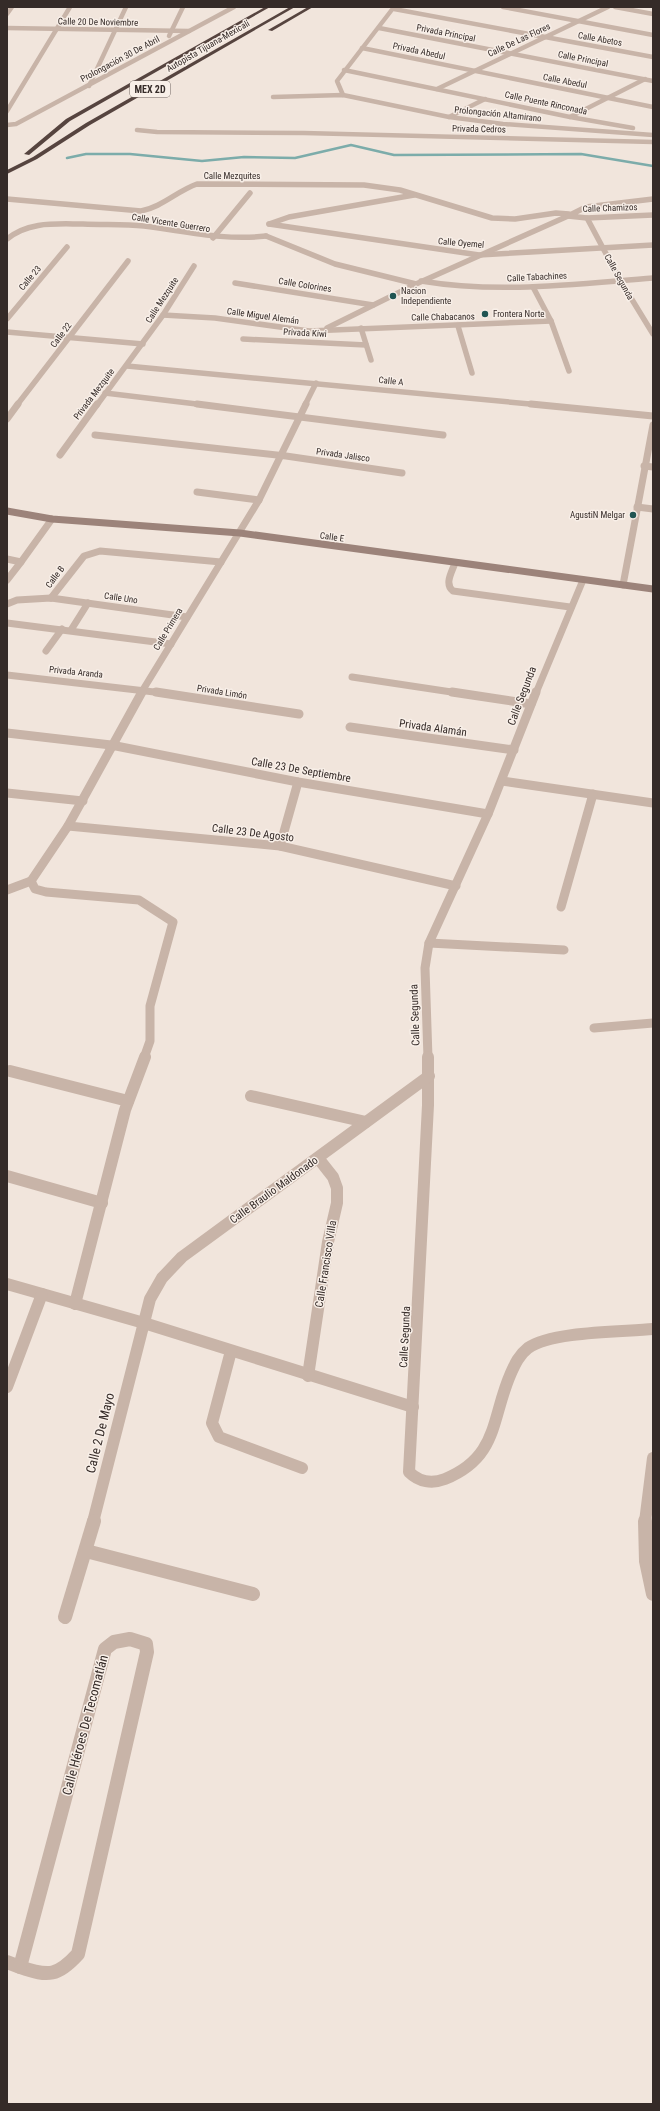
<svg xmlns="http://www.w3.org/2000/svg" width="660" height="2111" font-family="'Roboto Condensed',sans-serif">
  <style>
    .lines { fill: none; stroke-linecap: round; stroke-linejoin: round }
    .stream { stroke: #7cacaa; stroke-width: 2.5 }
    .minor-far5 { stroke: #c8b4a8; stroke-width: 4.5 }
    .minor-far4 { stroke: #c8b4a8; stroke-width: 5.5 }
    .minor-far3 { stroke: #c8b4a8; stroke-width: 7 }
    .minor-far2 { stroke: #c8b4a8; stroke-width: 9 }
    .minor-far1 { stroke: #c8b4a8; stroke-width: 12 }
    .minor { stroke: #c8b4a8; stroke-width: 14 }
    .tertiary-far1 { stroke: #c8b4a8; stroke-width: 5.5 }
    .tertiary { stroke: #c8b4a8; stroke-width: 7 }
    .secondary { stroke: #9c837a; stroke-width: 7 }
    .motorway { fill: #56443f; fill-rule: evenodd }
    .poi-dot { fill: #205553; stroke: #f8efe8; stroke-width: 1.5 }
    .labels { text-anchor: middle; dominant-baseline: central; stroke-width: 3; stroke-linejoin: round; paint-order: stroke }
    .far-street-label { font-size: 9px; fill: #352b28; stroke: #f8efe8 }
    .far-poi-label { font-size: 9px; fill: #352b28; stroke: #f8efe8; text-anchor: start }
    .shield { fill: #f8efe8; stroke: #706662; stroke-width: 1 }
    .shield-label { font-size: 10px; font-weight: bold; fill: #352b28 }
    .street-label { font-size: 11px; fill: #352b28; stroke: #f8efe8 }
    .near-street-label { font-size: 13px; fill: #352b28; stroke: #f8efe8 }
  </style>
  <rect width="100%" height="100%" fill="#f1e5dc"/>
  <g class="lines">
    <path class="stream" d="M67,158L86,154H130L202,161L244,157L295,158L351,145L394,155L581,154L653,166"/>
    <g class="minor-far5">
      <path d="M503,7L653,35"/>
      <path d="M615,7L653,14"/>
      <path d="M394,9L653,57"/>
      <path d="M7,14L12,7"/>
      <path d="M7,28L189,31"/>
      <path d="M379,28L653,81"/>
      <path d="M169,36L183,7"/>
      <path d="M362,48L653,107"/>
      <path d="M344,70L570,117L633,128"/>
      <path d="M89,86L126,7"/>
      <path d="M437,89L608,7"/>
      <path d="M343,95L337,81L394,7"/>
      <path d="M273,97L343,95L449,117L503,124L653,135"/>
      <path d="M7,111L70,7"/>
      <path d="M449,117L485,99"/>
      <path d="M570,117L645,79"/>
      <path d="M7,125L16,124L234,7"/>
      <path d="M137,130L157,132L304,133L653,142"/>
    </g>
    <g class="minor-far4">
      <path d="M7,199L141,211C162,207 177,191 197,184L364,185L400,190L492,218L515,219L556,213L569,214"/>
      <path d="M587,218L653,215"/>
      <path d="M269,224L479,255L653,245"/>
      <path d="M269,224L289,217L414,195"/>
      <path d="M266,236L335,264L416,284"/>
      <path d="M213,238L250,193"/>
      <path d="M7,239C29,221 56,224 83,224C104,225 124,224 144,226C185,231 224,241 266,236"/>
      <path d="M421,281C499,294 575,284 653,278"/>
      <path d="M235,283L373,305"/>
      <path d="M533,287L551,321L569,371"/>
      <path d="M163,315L215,318L309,331L551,321"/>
      <path d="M7,319L67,247"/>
      <path d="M458,326L472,373"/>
      <path d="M327,328L416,284L568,216"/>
      <path d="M361,328L371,360"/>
      <path d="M7,332L143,344"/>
      <path d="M243,339L366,345"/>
      <path d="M127,366L541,405"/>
      <path d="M105,393L205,405"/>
      <path d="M17,405L128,261"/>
      <path d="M97,405L163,315L194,266"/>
      <path d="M305,405L316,383"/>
    </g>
    <g class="minor-far3">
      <path d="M197,404L443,435"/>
      <path d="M531,404L653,416"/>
      <path d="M7,419L18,404"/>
      <path d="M95,435L286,456L402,473"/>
      <path d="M60,455L97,404"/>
      <path d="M644,466L653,467"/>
      <path d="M197,492L259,500"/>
      <path d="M637,507L653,509"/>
      <path d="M7,559L21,562L52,519"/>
      <path d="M455,563C452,572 444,584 453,591L570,607"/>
      <path d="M7,580L21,562"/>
      <path d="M51,598L84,556L100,551L221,562"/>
      <path d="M7,604L17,600L51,598L187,617"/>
      <path d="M7,623L171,644"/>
      <path d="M71,630L88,603"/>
      <path d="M46,651L62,629"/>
      <path d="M7,675L163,693"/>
      <path d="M352,677L458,693"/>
      <path d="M141,693L259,500L306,404"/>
      <path d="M536,693L583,580"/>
    </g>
    <g class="minor-far2">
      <path d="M156,692L299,714"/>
      <path d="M452,692L531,704"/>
      <path d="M350,727L514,750"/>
      <path d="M7,733L111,745L298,782L488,814"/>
      <path d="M502,781L653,803"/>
      <path d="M7,793L83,801"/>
      <path d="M68,826L280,846L456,886"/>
      <path d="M280,846L298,782"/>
      <path d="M31,881L68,826L142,692"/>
      <path d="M31,881L35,889L46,892L139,900L173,922L150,1006V1041L144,1058"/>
      <path d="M7,890L31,881"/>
      <path d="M561,907L593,794"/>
      <path d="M429,943L564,950"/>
      <path d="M594,1028L653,1023"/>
      <path d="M428,1058L425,968L429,943L488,814L536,692"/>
    </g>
    <g class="minor-far1">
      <path d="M428,1057V1105L409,1472C419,1482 432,1484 445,1479C499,1457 491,1418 511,1373C515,1364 519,1355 528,1348C552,1331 622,1332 653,1329"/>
      <path d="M10,1071L128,1101"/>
      <path d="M251,1096L366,1122"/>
      <path d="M7,1176L102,1203"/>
      <path d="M7,1284L144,1323L413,1407"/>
      <path d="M75,1304L125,1110L145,1057"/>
      <path d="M231,1351L212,1423L219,1437L302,1468"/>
      <path d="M308,1376L328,1242L337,1203V1188L333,1177L318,1158"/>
      <path d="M7,1387L42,1294"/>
      <path d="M93,1522L150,1299L162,1278L182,1257L429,1076"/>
      <path d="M645,1522L653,1458"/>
    </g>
    <g class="minor">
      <path d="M645,1521L646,1561L653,1594"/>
      <path d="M86,1551L253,1594"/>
      <path d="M65,1617L94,1521"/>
      <path d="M130,1639L146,1644L147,1652L78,1954C58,1976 49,1977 20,1967L105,1649L114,1642Z"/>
      <path d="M7,1962L20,1967"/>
    </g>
    <path class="tertiary-far1" d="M653,199L586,207L568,216L587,218L620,280L653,334"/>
    <path class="tertiary" d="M623,585L653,425"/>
    <path class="secondary" d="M7,511L52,519L240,533L653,589"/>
    <g class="motorway">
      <path d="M265,7H270L70,121L29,155L24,154L66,119Z"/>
      <path d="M290,7H295L90,125L37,159L7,174V170L33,157L86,123Z"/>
      <path d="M308,7H313L272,31L268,30Z"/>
    </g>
  </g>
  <g class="poi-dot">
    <circle cx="393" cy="296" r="4"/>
    <circle cx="485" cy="314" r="4"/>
    <circle cx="633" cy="515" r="4"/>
  </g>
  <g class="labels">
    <g class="far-street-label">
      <text transform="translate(98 22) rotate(1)">Calle 20 De Noviembre</text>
      <text transform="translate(446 33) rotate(11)">Privada Principal</text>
      <text transform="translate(600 39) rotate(10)">Calle Abetos</text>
      <text transform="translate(519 40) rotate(-25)">Calle De Las Flores</text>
      <text transform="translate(208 46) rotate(-30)">Autopista Tijuana-Mexicali</text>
      <text transform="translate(419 51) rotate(12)">Privada Abedul</text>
      <text transform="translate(120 59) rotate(-28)">Prolongación 30 De Abril</text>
      <text transform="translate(583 59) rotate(11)">Calle Principal</text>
      <text transform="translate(565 81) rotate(11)">Calle Abedul</text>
      <text transform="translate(546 103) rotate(12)">Calle Puente Rinconada</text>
      <text transform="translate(498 114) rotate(6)">Prolongación Altamirano</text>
      <text transform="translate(479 129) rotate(1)">Privada Cedros</text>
      <text x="232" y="176">Calle Mezquites</text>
      <text transform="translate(610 208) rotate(-2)">Calle Chamizos</text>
      <text transform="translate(171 223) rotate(9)">Calle Vicente Guerrero</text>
      <text transform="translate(461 243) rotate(5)">Calle Oyemel</text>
      <text transform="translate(537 277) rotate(-3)">Calle Tabachines</text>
      <text transform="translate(619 277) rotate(61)">Calle Segunda</text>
      <text transform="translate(30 278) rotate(-50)">Calle 23</text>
      <text transform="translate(305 285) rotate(9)">Calle Colorines</text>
      <text transform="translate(162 300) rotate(-57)">Calle Mezquite</text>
      <text transform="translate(263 316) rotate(8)">Calle Miguel Alemán</text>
      <text transform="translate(443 317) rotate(-1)">Calle Chabacanos</text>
      <text transform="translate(305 333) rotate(3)">Privada Kiwi</text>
      <text transform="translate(61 335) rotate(-53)">Calle 22</text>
      <text transform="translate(391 381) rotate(6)">Calle A</text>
      <text transform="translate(94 394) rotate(-53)">Privada Mezquite</text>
      <text transform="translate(343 455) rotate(8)">Privada Jalisco</text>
      <text transform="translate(332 537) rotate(8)">Calle E</text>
      <text transform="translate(55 577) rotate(-53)">Calle B</text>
      <text transform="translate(121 598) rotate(8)">Calle Uno</text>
      <text transform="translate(168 629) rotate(-59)">Calle Primera</text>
      <text transform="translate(76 672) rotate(6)">Privada Aranda</text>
      <text transform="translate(222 692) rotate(9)">Privada Limón</text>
    </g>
    <g class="far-poi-label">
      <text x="401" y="291">Nacion<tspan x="401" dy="10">Independiente</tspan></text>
      <text x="493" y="314">Frontera Norte</text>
      <text x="625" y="515" text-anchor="end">AgustiN Melgar</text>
    </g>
    <rect class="shield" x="130" y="81" width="40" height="16" rx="3"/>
    <g class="shield-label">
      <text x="150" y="89">MEX 2D</text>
    </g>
    <g class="street-label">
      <text transform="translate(522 696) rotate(-69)">Calle Segunda</text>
      <text transform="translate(433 728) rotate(8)">Privada Alamán</text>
      <text transform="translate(301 770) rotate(10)">Calle 23 De Septiembre</text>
      <text transform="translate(253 833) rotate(7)">Calle 23 De Agosto</text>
      <text transform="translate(415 1015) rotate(-92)">Calle Segunda</text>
      <text transform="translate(274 1190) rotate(-36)">Calle Braulio Maldonado</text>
      <text transform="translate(326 1264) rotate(-81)">Calle Francisco Villa</text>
      <text transform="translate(405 1337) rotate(-87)">Calle Segunda</text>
    </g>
    <g class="near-street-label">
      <text transform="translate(100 1433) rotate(-76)">Calle 2 De Mayo</text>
      <text transform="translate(85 1725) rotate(-75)">Calle Héroes De Tecomatlán</text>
    </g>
  </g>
  <rect width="660" height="2111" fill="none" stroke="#352b28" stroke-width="16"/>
</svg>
